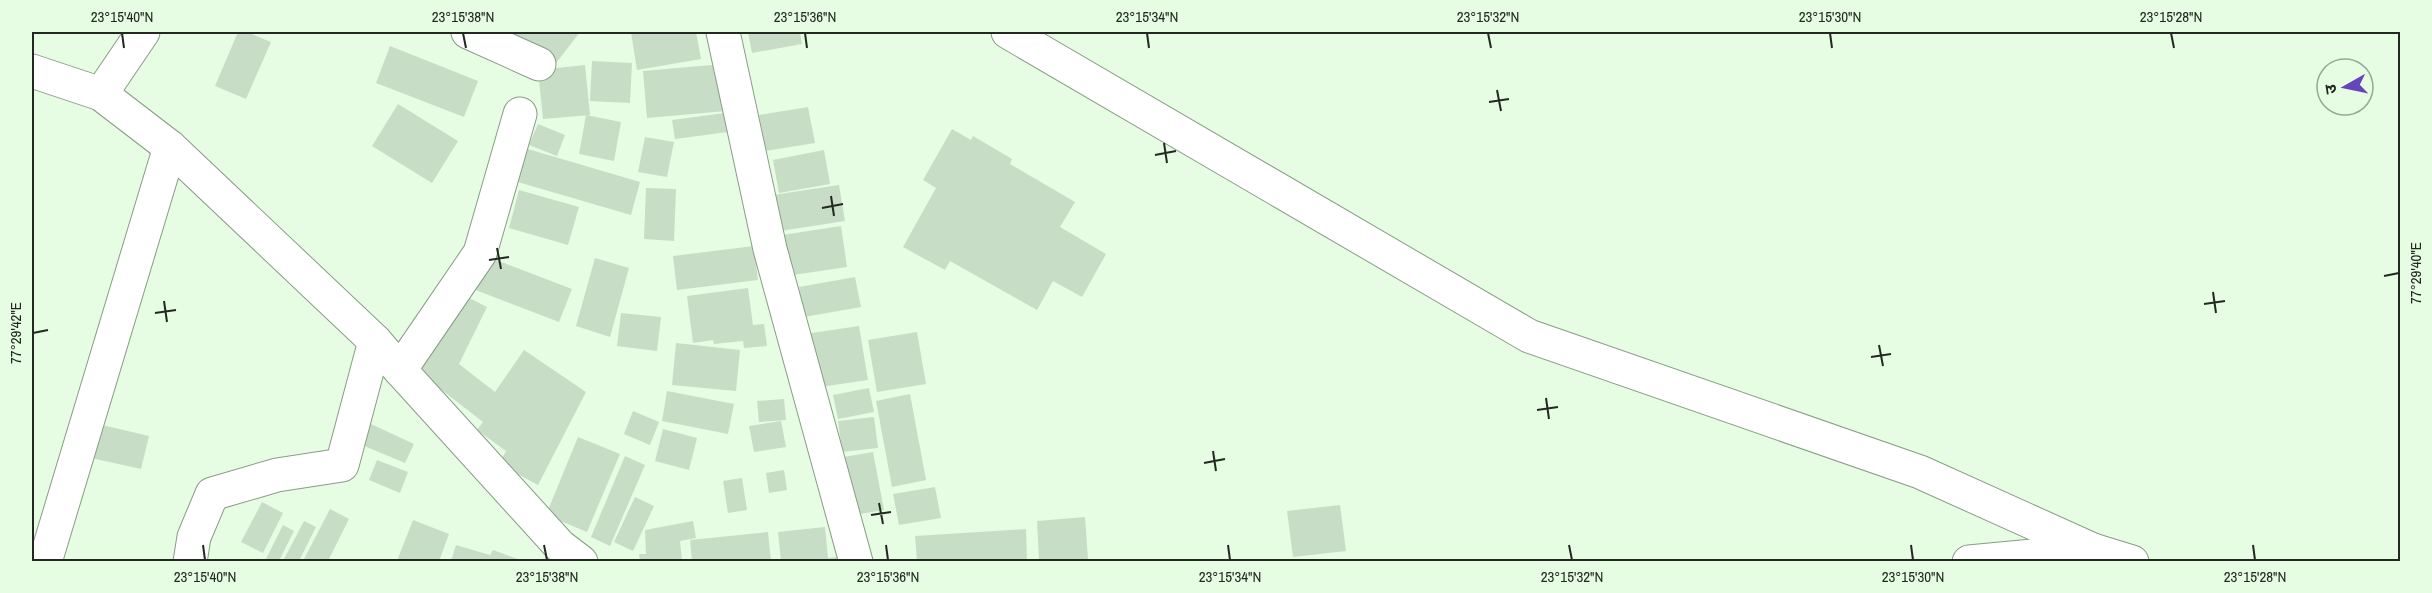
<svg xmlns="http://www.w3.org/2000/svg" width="2432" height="593" font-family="'Archivo Narrow','Noto Sans Devanagari',sans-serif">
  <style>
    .building { fill: #c8ddc5 }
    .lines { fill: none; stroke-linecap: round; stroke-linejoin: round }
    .street-casing { stroke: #899d86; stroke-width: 35 }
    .secondary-casing { stroke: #899d86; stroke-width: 35 }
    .street { stroke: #fff; stroke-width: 33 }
    .secondary { stroke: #fff; stroke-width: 33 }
    .ticks { fill: none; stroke: #212920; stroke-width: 2 }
    .neatline { fill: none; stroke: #212920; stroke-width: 2 }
    .ticks-label { font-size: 15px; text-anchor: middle; fill: #212920 }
  </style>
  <rect width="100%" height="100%" fill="#e6fce3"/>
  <g class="building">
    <path d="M238,32H247L271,42L246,99L215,86Z"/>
    <path d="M518,32H580L553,67L514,37Z"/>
    <path d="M631,32H696L701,59L637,70Z"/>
    <path d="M748,32H800L802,44L752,53Z"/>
    <path d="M390,46L478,81L464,117L376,83Z"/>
    <path d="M592,61L632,63L630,103L590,101Z"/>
    <path d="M723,64L726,111L647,118L643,71Z"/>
    <path d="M585,65L590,115L543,119L538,70Z"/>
    <path d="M398,104L458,141L432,183L372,146Z"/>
    <path d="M808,107L815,143L765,151L759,115Z"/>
    <path d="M725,113L728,132L675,139L672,120Z"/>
    <path d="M586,115L621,122L614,161L579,154Z"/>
    <path d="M538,124L565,135L557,156L529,145Z"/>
    <path d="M952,129L971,140L973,136L1012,159L1010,164L1075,202L1060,227L1106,254L1082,297L1053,281L1037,310L950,261L945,270L903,247L936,188L923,180Z"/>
    <path d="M645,137L674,142L667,177L638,172Z"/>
    <path d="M521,147L640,182L631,215L511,180Z"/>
    <path d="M824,150L830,184L779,193L773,160Z"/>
    <path d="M839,185L845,221L780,231L773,195Z"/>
    <path d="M646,188L676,189L674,241L644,239Z"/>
    <path d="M519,190L579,207L568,245L509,228Z"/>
    <path d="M841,226L847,267L793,275L776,236Z"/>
    <path d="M754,246L758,280L677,290L673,256Z"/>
    <path d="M486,256L572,289L559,322L473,289Z"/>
    <path d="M595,258L629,268L610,337L576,326Z"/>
    <path d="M855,277L861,307L804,317L799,287Z"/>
    <path d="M748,288L753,325L764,324L767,346L744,348L743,341L714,344L713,340L693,343L687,296Z"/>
    <path d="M457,292L487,307L459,364L495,392L524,350L586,392L538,485L499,464L506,451L477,430L483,422L416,370Z"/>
    <path d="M621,313L661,317L657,351L617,346Z"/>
    <path d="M859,326L868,380L813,388L805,334Z"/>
    <path d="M917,332L926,384L877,392L868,340Z"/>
    <path d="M676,343L740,350L736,391L672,385Z"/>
    <path d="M869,388L874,412L838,419L833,395Z"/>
    <path d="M667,391L734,404L728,434L662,421Z"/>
    <path d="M910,394L926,480L892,487L876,401Z"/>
    <path d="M784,399L786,420L759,422L757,401Z"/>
    <path d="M633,411L659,422L650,445L624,434Z"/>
    <path d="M874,417L878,448L842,452L838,421Z"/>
    <path d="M781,421L786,447L754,452L749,426Z"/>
    <path d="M98,424L149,436L141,469L91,458Z"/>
    <path d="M371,424L414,444L405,463L362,445Z"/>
    <path d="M663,429L697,438L689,470L655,461Z"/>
    <path d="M578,437L620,454L587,532L546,515Z"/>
    <path d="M873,452L884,510L848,516L838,458Z"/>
    <path d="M625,456L645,465L610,546L591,537Z"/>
    <path d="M377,460L408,472L400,493L369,480Z"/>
    <path d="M784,470L787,490L769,493L766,473Z"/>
    <path d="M742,478L747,510L728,513L723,481Z"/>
    <path d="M935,487L941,518L899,525L893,494Z"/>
    <path d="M635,497L654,506L633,551L614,542Z"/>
    <path d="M262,502L283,513L263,553L241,542Z"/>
    <path d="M1340,505L1346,551L1293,557L1287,511Z"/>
    <path d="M330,509L349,519L328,561H303Z"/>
    <path d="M1085,517L1088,559L1039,561L1037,521Z"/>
    <path d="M413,520L449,534L439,561H397Z"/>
    <path d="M304,521L316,527L299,561H283Z"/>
    <path d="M693,521L696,538L680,541L682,561H640L639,554H646L645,530Z"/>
    <path d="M283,525L294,531L279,561H265Z"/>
    <path d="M825,527L828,558L839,557V561H781L778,532Z"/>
    <path d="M1026,529L1027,561H917L915,536Z"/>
    <path d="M768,532L771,561H692L690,540Z"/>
    <path d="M456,545L490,555L493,550L523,561H451Z"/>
  </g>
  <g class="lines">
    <defs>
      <g id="street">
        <path d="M468,32L539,64"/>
        <path d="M723,32L770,249L856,562"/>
        <path d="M32,71L101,94L170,147L375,341L400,370L560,546L581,562"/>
        <path d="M101,94L143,32"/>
        <path d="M400,370L480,253L520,114"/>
        <path d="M45,562L170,147"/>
        <path d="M190,562L194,537L212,494L277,475L342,465L375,341"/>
        <path d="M1969,562L2093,550"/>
      </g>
      <path id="secondary" d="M1008,32L1529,336L1920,472L2093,550L2132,562"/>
    </defs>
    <use href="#street" class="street-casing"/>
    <use href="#secondary" class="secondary-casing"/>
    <use href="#street" class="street"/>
    <use href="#secondary" class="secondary"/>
  </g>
  <path class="ticks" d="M122,33L124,48M463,33L466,48M805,33L807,48M1147,33L1149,48M1488,33L1491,48M1830,33L1832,48M2171,33L2174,48M1497,90L1501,111M1489,102L1509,99M1164,143L1167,163M1155,155L1176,151M831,196L834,216M822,208L843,204M497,248L501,269M489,260L509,257M2384,276L2399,273M2213,292L2216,313M164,301L167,322M2204,304L2225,301M155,313L176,310M33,333L48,330M1879,345L1883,366M1871,357L1891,354M1546,398L1549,419M1537,410L1558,407M1213,451L1216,471M1204,463L1225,459M879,503L883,524M871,515L891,512M203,545L205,560M544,545L547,560M886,545L888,560M1228,545L1230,560M1569,545L1572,560M1911,545L1913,560M2253,545L2255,560"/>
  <rect width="2432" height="593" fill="none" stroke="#e6fce3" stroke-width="66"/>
  <g transform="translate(2345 87) rotate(261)"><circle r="28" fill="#e6fce3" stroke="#97a895" stroke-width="1.5"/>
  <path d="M0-4.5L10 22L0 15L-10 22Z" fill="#6644bc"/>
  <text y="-9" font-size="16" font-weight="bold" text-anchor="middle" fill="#212920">उ</text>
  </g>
  <rect x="33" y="33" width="2366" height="527" class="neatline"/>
  <g class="ticks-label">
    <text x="122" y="22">23°15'40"N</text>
    <text x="463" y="22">23°15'38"N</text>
    <text x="805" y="22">23°15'36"N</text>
    <text x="1147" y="22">23°15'34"N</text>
    <text x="1488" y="22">23°15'32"N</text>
    <text x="1830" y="22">23°15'30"N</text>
    <text x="2171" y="22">23°15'28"N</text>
    <text transform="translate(2416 273) rotate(-90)" y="5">77°29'40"E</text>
    <text transform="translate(16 333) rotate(-90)" y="5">77°29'42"E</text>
    <text x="205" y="582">23°15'40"N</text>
    <text x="547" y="582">23°15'38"N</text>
    <text x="888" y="582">23°15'36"N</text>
    <text x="1230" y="582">23°15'34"N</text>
    <text x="1572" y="582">23°15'32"N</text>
    <text x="1913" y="582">23°15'30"N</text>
    <text x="2255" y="582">23°15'28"N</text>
  </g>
</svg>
